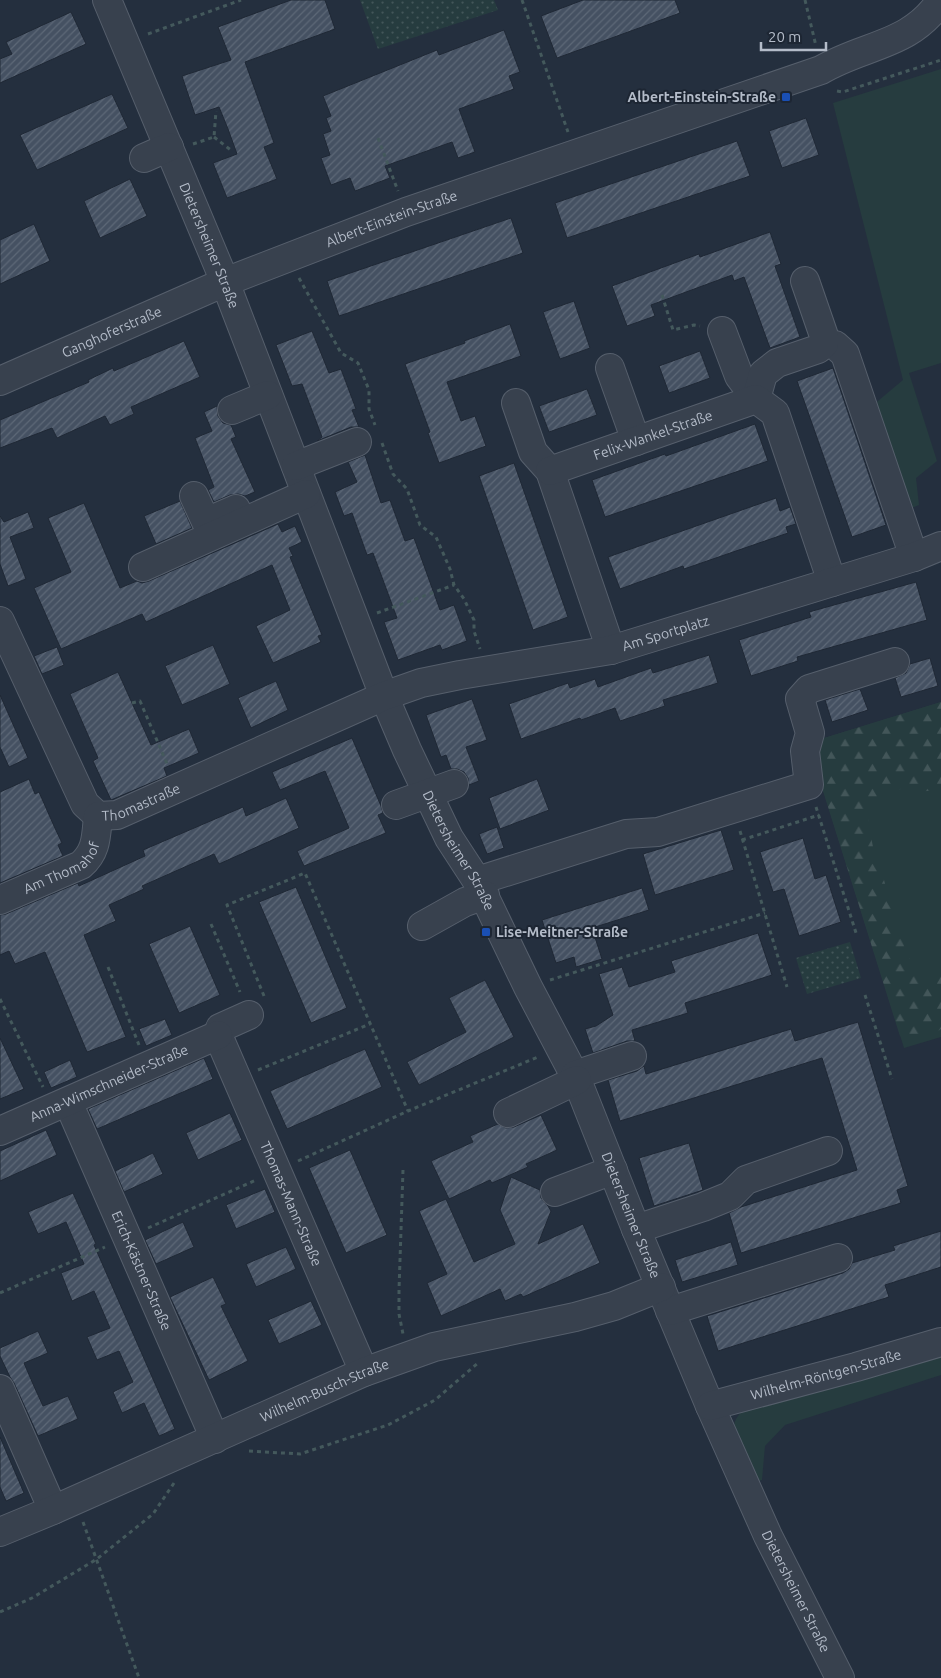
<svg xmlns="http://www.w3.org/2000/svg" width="941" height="1678" font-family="Ubuntu,sans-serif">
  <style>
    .grass { fill: #263c3f }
    .forest { fill: url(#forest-firs) }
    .park { fill: url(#park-dots) }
    .building { fill: url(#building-hatch); stroke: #1f2835 }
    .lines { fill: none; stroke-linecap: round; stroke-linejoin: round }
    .minor-casing { stroke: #565f6c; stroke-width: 30 }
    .path { stroke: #44595c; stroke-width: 3; stroke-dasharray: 4 4; stroke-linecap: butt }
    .minor { stroke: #38414e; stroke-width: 28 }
    .transit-dot { fill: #1a4fb4; stroke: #1d2633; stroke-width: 2 }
    .labels { text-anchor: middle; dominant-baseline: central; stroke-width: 4; stroke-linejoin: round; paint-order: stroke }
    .poi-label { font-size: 14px; font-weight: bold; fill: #b4bcc9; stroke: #1d2633; text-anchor: end }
    .street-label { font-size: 14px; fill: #b4bcc9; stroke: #1d2633 }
  </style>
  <defs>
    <pattern id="forest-firs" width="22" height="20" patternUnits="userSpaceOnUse" patternTransform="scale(1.25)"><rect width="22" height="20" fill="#263c3f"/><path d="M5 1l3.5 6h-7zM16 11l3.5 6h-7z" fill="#435659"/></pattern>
    <pattern id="park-dots" width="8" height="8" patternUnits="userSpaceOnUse" patternTransform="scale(1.25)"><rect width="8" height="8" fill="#263c3f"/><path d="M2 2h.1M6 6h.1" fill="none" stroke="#435659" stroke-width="1.8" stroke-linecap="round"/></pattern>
    <pattern id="building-hatch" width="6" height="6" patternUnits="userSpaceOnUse" patternTransform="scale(1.25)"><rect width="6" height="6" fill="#455162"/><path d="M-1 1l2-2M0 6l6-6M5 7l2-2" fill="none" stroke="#5d6877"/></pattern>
  </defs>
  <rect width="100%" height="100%" fill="#242f3e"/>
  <g class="grass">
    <path d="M941,69V363L909,373L937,461L916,478L919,505L909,509L872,406L903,380L833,103Z"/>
    <path d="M941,702V1037L904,1048L808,743Z"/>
    <path d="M941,1353V1375L785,1425L765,1446L762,1480L755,1482C748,1468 732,1441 734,1426C735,1417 742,1411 748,1406Z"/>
  </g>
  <path class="forest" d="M941,702V790L913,792L901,789L884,791L872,807L868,821L873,847L882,872L894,919L908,956L919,977L941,973V1029L934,1034L900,1036L808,743Z"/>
  <g class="park">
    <path d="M360,0H494L498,10L378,49Z"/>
    <path d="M850,942L861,978L807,994L796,958Z"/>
  </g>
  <g class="building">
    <path d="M291,0H325L335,29L245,62L274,143L264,147L277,179L227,198L213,163L237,154L228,129L219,107L195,115L182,76L231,60L218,27Z"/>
    <path d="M583,0H675L680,13L557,58L541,16Z"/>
    <path d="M71,12L86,44L0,83V59L12,54L6,42Z"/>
    <path d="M504,30L520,72L509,76L514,89L459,109L475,152L458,158L452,142L385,166L390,178L355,191L350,178L331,185L321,158L330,155L323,134L331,131L326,118L331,116L323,96L437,50L439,55Z"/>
    <path d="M112,94L128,128L37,170L20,135Z"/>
    <path d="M806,118L819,155L782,168L769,131Z"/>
    <path d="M737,141L750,176L567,238L555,203Z"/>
    <path d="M130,179L147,216L100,238L84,201Z"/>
    <path d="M511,218L523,253L339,316L327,281Z"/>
    <path d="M34,224L50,261L0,284V240Z"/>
    <path d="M770,232L781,264L775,266L800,337L770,348L744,277L734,281L732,275L651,305L655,316L627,326L612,286L699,254L700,257Z"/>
    <path d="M574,301L590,348L560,359L543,312Z"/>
    <path d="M510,324L521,356L447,382L461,421L475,416L486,446L439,463L428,433L430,432L405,364L465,343L464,341Z"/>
    <path d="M312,331L329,373L341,369L356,409L352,410L359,427H351L317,441L322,437L302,384L292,386L276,345Z"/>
    <path d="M184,341L200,377L131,407L134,414L110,425L105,416L57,438L52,428L0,448V420L89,382L88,380L113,368L114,371Z"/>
    <path d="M700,351L710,378L669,393L659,366Z"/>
    <path d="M833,368L886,525L852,537L797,381Z"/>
    <path d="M587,389L597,415L549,432L539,406Z"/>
    <path d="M217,406L218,416L223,423L231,425L236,437L231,439L255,492L245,496L238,494L230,495L214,502L208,490L214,487L195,438L212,431L204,412Z"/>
    <path d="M755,424L768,461L605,517L592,480L665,454L666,456Z"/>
    <path d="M365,455L381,503L390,500L405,541L414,538L440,610L454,605L467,641L442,650L440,645L398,660L384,622L397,618L373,553L367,555L352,513L344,516L335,492L357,482L348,462Z"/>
    <path d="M514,463L568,617L533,630L479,476Z"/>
    <path d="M776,498L780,511L790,507L796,524L786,527L788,533L684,569L683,566L620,589L608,557Z"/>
    <path d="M180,501L192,528L156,544L144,516Z"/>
    <path d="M84,503L120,588L137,581L142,583L149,581L278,524L282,532L295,526L302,542L289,548L293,556L290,557L322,635L318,636L321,642L273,663L256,626L290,610L272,565L146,622L142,614L61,649L34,588L71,572L48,518Z"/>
    <path d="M28,512L34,528L10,537L26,579L8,586L0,564V516L4,522Z"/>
    <path d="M916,582L927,620L797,657L798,661L751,676L739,640L811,617L809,612Z"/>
    <path d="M213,645L230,684L182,705L165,666Z"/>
    <path d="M57,647L64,665L42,674L34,656Z"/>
    <path d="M709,655L718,683L663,700L665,706L620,721L615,708L581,720L580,718L521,739L509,704L568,683L570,688L595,679L598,687L651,668L653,673Z"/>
    <path d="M930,658L938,686L901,697L895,678L906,673L910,664Z"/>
    <path d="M118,672L151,745L189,729L199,753L164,768L167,776L111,800L93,761L98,758L70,694Z"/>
    <path d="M276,681L288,710L251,728L238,698Z"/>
    <path d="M860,689L868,710L832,722L825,700Z"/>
    <path d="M0,695L28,758L9,767L0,747Z"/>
    <path d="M472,699L487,740L466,747L479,781L469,785L468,778L464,772L457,769H451L446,755L441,757L426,715Z"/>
    <path d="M352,738L381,806L383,813L378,815L386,833L304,866L297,851L349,828L325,771L280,790L272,772Z"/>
    <path d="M29,779L35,794L39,792L54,826L62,843L58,845L63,856L0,883V792Z"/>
    <path d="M537,779L549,810L500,829L489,798Z"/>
    <path d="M286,798L299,828L219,864L214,854L142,886L144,889L109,905L116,921L84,935L126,1037L87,1052L45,952L15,964L9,951L0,955V915L6,914L78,883L79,886L145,856L143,850L243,807L246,816Z"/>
    <path d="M497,827L504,848L487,854L479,834Z"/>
    <path d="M721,830L734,870L655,895L643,854Z"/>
    <path d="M803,838L815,879L826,875L841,922L799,936L784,889L773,892L760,852Z"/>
    <path d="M296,887L347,1008L311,1023L259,902Z"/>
    <path d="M642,888L649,910L592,928L602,959L576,967L574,957L556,963L542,920Z"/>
    <path d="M190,926L220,995L179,1013L149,944Z"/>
    <path d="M758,933L772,975L685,1003L688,1013L632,1030L635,1041H627L593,1053L585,1029L596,1026L613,1015L599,974L622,967L629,987L675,972L671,961Z"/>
    <path d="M485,980L514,1037L419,1085L407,1062L466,1032L449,998Z"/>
    <path d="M165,1019L172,1035L146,1046L139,1029Z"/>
    <path d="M858,1022L908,1186L897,1190L901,1203L741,1253L729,1213L741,1207L857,1170L822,1058L620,1121L608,1080L637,1071L644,1066L646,1074L791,1029L795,1041Z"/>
    <path d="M0,1038L24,1089L0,1099Z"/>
    <path d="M365,1049L382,1087L287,1129L270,1091Z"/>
    <path d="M204,1058L213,1079L97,1129L88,1109Z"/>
    <path d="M70,1060L77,1077L51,1088L44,1072Z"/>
    <path d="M230,1113L242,1140L198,1160L186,1133Z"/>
    <path d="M541,1115L557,1150L526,1164L528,1167L492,1183L490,1180L449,1199L431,1161L473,1142L470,1136L498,1124L506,1128L514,1127Z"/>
    <path d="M46,1130L57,1155L0,1181V1151Z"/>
    <path d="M689,1143L703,1190L654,1206L639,1158Z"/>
    <path d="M350,1150L387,1235L346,1253L309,1168Z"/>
    <path d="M153,1153L163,1174L124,1192L115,1171Z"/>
    <path d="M511,1177L540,1190L541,1198L548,1206L551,1211L538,1244L583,1224L600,1263L523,1297L521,1294L505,1301L500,1289L441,1316L427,1283L447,1274L419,1211L446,1199L474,1262L515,1244L500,1210Z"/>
    <path d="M265,1189L275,1212L236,1229L226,1205Z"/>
    <path d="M73,1193L96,1244L94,1245L175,1429L159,1436L144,1403L122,1413L113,1392L133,1382L119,1351L97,1360L87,1337L110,1328L94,1291L72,1301L61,1273L84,1264L66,1222L38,1234L28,1212Z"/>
    <path d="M183,1222L194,1247L156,1264L145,1240Z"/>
    <path d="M941,1231V1267L885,1285L889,1297L718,1351L707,1316L843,1273L849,1269L852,1263L895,1250L893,1246Z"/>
    <path d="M731,1242L738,1265L682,1282L675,1260Z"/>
    <path d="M286,1247L296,1269L256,1287L246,1264Z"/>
    <path d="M213,1277L226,1304L221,1306L248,1361L209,1380L170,1297Z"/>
    <path d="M311,1301L322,1325L279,1344L268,1320Z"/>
    <path d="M38,1331L48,1353L24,1363L33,1384L43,1406L68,1396L78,1419L38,1436L14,1383L10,1377L0,1356V1348Z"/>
    <path d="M0,1437L24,1493L6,1501L0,1487Z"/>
  </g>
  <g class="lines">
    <defs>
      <g id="minor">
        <path id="s1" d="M107,0L225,282L384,696L407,750L449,838L477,881L528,987L577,1080L636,1229L710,1406L768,1536L840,1678"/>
        <path d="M144,158L169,147"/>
        <path d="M722,331L739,376L756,399"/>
        <path d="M824,344L835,345L845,354L914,557"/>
        <path d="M610,368L636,441"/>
        <path id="s2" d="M0,381L225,282L406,212L821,70C865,44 911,46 941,0"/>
        <path d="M756,399L763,374L777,363L818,349L824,344V336L805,281"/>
        <path d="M516,403L533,452L550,471L611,650"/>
        <path d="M232,410L268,395"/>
        <path d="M296,466L357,442"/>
        <path id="s3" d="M550,471L756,399L775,413L832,582"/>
        <path d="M194,496L206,522L236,509"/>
        <path d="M143,567L306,494"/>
        <path id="s4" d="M0,621L85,804L98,816L117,815L384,696L421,683L460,675L611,650L914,557L941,546"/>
        <path d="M396,805L454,784"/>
        <path d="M477,881L626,834L658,832L809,785L805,751L810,733L800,699L809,689L895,662"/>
        <path id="s5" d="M0,900L81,865C97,851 96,836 98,816"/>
        <path d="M422,926L465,902L485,895"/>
        <path id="s6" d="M218,1035L364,1372"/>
        <path d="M218,1035L220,1028L249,1015"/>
        <path d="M575,1075L632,1056"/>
        <path id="s7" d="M68,1102L215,1439"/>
        <path d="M508,1113L577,1080"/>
        <path id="s8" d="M0,1131L218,1035"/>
        <path d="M555,1192L613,1170"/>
        <path d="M636,1229L703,1207L730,1196L746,1180L828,1151"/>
        <path d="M670,1311L838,1258"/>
        <path d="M0,1389L53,1510"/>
        <path id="s9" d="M710,1406L856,1367L941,1342"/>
        <path id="s10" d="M0,1532L53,1510L364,1372L434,1347L575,1317L614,1306L661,1287"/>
      </g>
    </defs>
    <use href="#minor" class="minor-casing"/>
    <g class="path">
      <path d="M522,0L568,132"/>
      <path d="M805,0L816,46"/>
      <path d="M148,34L241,0"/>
      <path d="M837,91L843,92L941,60"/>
      <path d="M214,137L232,151"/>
      <path d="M378,138L398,191"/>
      <path d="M193,144L214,137L216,111"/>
      <path d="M299,278L341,353L358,363L369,390V409L375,425"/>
      <path d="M662,295L673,330L694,325L700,326"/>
      <path d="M382,443L393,474L407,489L420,525L436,537L450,569L454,585L464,599L474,620V631L480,649"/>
      <path d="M377,613L454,585"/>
      <path d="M132,703L140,701L168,766"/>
      <path d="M816,807L857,936"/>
      <path d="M740,831L787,987"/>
      <path d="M742,840L819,815"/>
      <path d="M211,924L240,992"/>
      <path d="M108,967L139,1045"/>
      <path d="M550,980L765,913"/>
      <path d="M865,995L892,1079"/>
      <path d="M264,996L227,905L305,873L408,1111"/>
      <path d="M0,999L43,1087"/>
      <path d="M258,1070L370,1024"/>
      <path d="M298,1161L408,1111L538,1057"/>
      <path d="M403,1170L399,1290V1314L403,1334"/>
      <path d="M148,1228L256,1180"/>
      <path d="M0,1293L105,1247"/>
      <path d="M249,1451L300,1454L388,1425L435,1400L478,1363"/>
      <path d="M83,1522L139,1678"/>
      <path d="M0,1612L32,1598L97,1559L153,1514L174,1483"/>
    </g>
    <use href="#minor" class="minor"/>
  </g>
  <g class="transit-dot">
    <rect x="781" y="92" width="10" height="10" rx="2.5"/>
    <rect x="481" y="927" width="10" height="10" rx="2.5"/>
  </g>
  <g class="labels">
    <g class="poi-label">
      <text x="776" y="97">Albert-Einstein-Straße</text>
      <text x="496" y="932" text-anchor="start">Lise-Meitner-Straße</text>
    </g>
    <g class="street-label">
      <text stroke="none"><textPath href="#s2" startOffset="424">Albert-Einstein-Straße</textPath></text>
      <text stroke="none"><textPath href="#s1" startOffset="266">Dietersheimer Straße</textPath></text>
      <text stroke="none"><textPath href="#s2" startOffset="122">Ganghoferstraße</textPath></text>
      <text stroke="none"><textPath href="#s3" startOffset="109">Felix-Wankel-Straße</textPath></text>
      <text stroke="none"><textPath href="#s4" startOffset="820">Am Sportplatz</textPath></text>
      <text stroke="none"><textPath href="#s4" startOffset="265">Thomastraße</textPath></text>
      <text stroke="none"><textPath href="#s1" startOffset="921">Dietersheimer Straße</textPath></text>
      <text stroke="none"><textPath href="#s5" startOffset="71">Am Thomahof</textPath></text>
      <text stroke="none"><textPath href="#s8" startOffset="119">Anna-Wimschneider-Straße</textPath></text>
      <text stroke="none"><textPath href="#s6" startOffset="184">Thomas-Mann-Straße</textPath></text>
      <text stroke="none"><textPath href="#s1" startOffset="1325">Dietersheimer Straße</textPath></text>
      <text stroke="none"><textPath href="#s7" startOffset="184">Erich-Kästner-Straße</textPath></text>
      <text stroke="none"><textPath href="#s9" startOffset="120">Wilhelm-Röntgen-Straße</textPath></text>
      <text stroke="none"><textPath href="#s10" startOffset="354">Wilhelm-Busch-Straße</textPath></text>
      <text stroke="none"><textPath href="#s1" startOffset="1736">Dietersheimer Straße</textPath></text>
    </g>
  </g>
  <path d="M761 42v8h65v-8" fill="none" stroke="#b4bcc9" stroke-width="2.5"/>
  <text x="768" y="42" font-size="15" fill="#b4bcc9" stroke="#1d2633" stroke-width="4" paint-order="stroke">20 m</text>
</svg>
